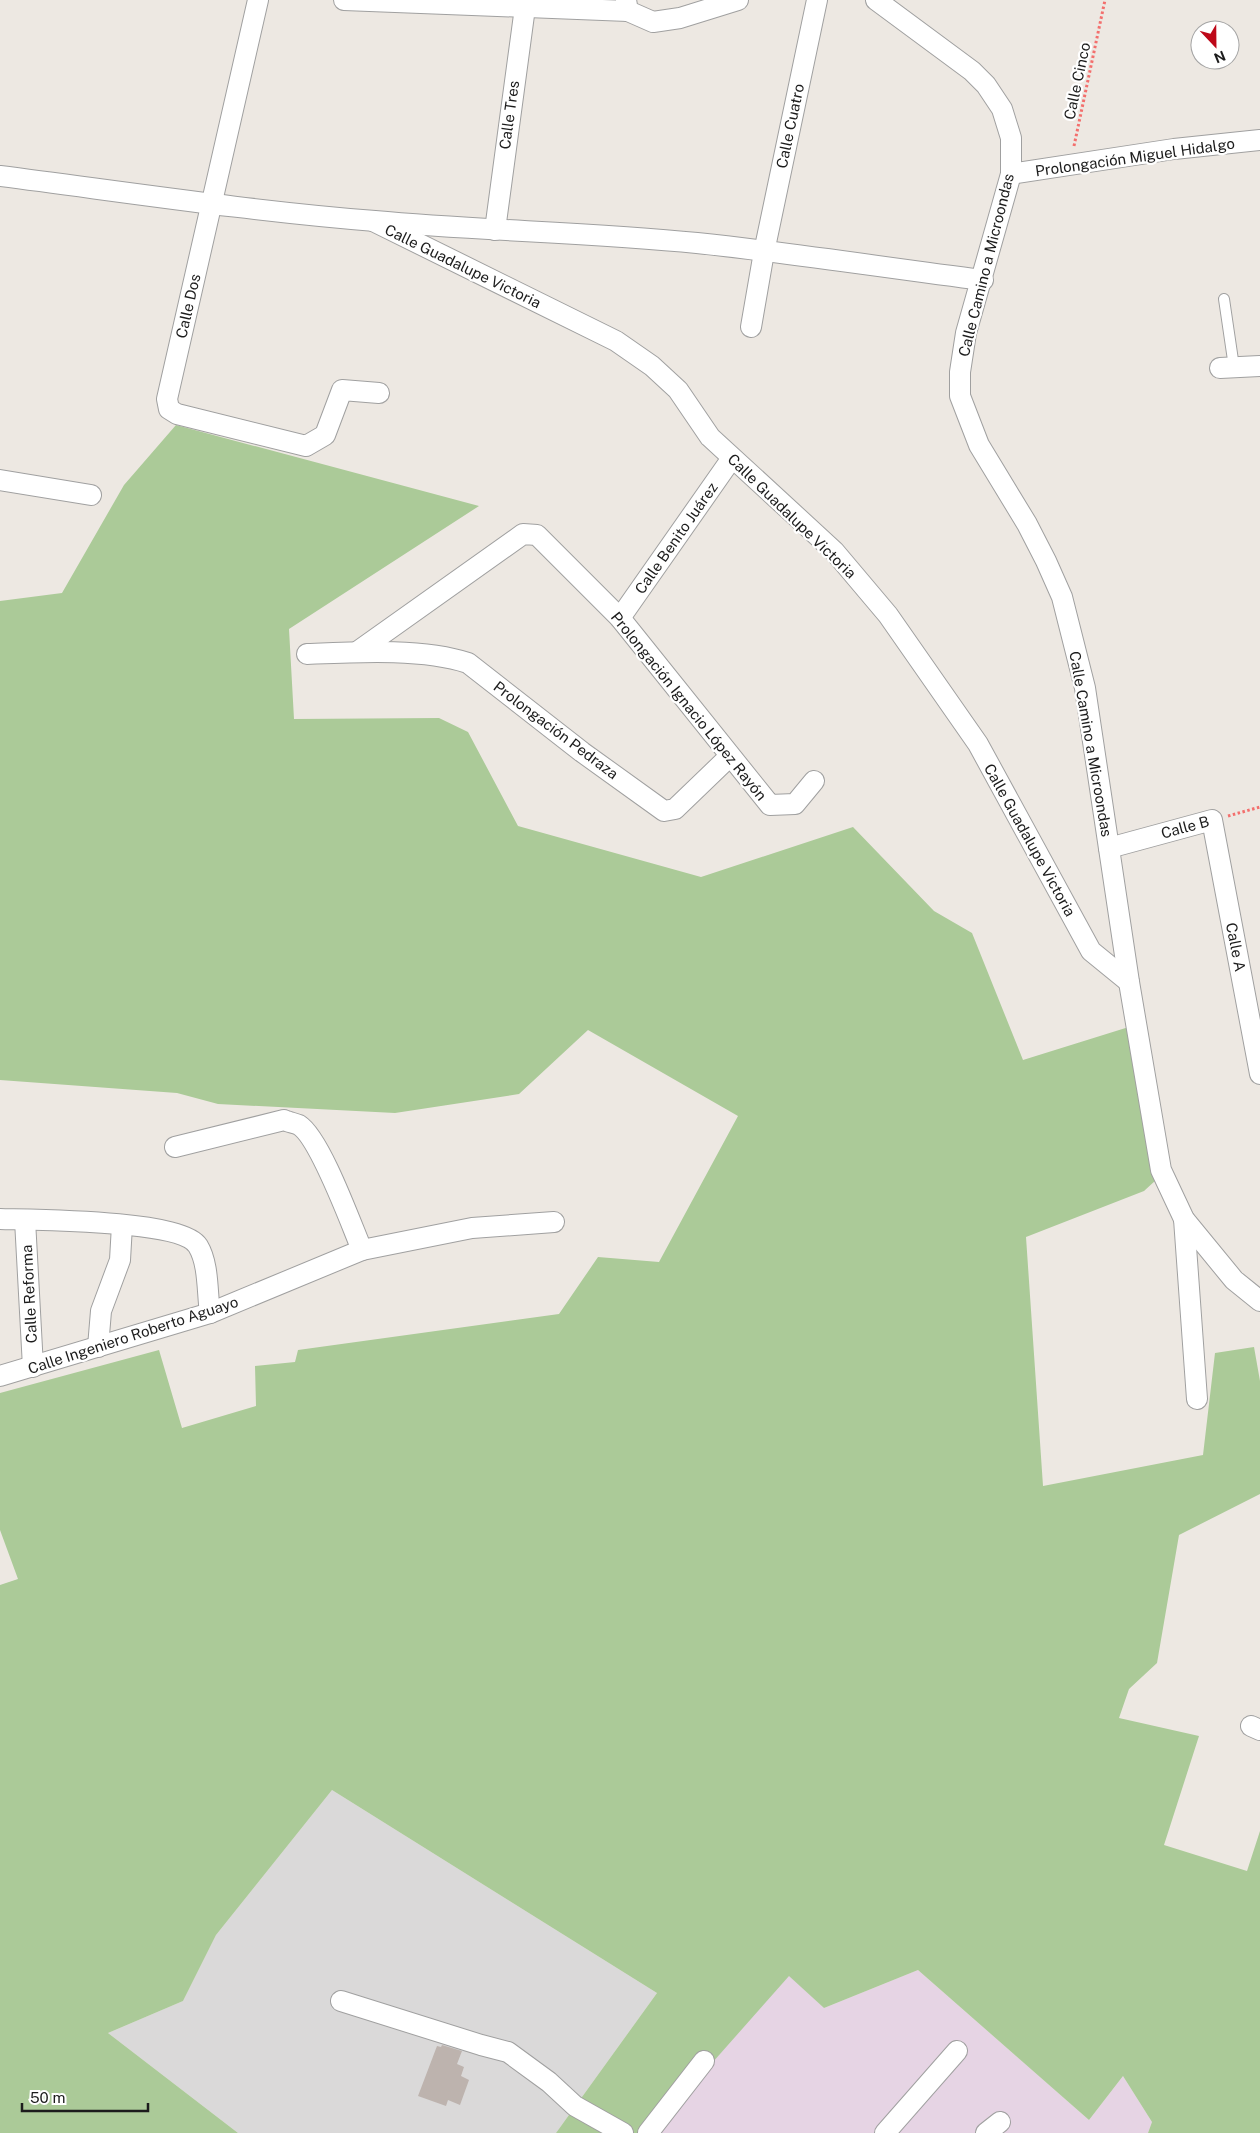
<svg xmlns="http://www.w3.org/2000/svg" width="1260" height="2133" font-family="'Public Sans',sans-serif">
  <style>
    .residential { fill: #dad9d9 }
    .industrial { fill: #e6d4e4 }
    .forest { fill: #abca98 }
    .building { fill: #bdb3ae }
    .lines { fill: none; stroke-linecap: round; stroke-linejoin: round }
    .lane-casing { stroke: #a0a0a0; stroke-width: 12 }
    .street-casing { stroke: #a0a0a0; stroke-width: 22 }
    .path { stroke: #f36f6d; stroke-width: 3; stroke-dasharray: 2.5 2.5; stroke-linecap: butt }
    .lane { stroke: #fff; stroke-width: 10 }
    .street { stroke: #fff; stroke-width: 20 }
    .labels { text-anchor: middle; dominant-baseline: central; stroke-width: 4.5; stroke-linejoin: round; paint-order: stroke }
    .street-label { font-size: 15px; fill: #1c1c1c; stroke: #fff }
  </style>
  <rect width="100%" height="100%" fill="#ede8e2"/>
  <path class="residential" d="M332,1790L657,1993L556,2133H238L108,2033L183,2001L216,1935Z"/>
  <path class="industrial" d="M918,1970L1089,2120L1123,2076L1152,2122L1148,2133H657L659,2123L789,1975L824,2008Z"/>
  <path class="forest" d="M176,425L479,506L289,629L294,719L439,718L468,732L518,826L701,877L853,827L934,911L972,933L1023,1060L1132,1026L1156,1180L1144,1191L1026,1237L1043,1486L1203,1455L1215,1353L1254,1347L1260,1381V1494L1179,1535L1157,1663L1129,1689L1119,1718L1199,1736L1164,1845L1247,1871L1260,1831V2133H1148L1152,2122L1123,2076L1089,2120L918,1970L824,2008L789,1976L659,2123L657,2133H556L657,1993L332,1790L216,1935L183,2001L108,2033L238,2133H0V1585L18,1579L0,1530V1393L159,1350L182,1428L256,1406L255,1366L295,1362L298,1350L559,1314L598,1257L659,1262L738,1116L588,1030L519,1094L395,1113L218,1104L177,1093L0,1080V601L62,593L124,485Z"/>
  <path class="building" d="M442,2045L462,2051L457,2064L464,2067L461,2076L469,2080L460,2105L448,2100L446,2106L418,2096L437,2046L441,2047Z"/>
  <g class="lines">
    <defs>
      <path id="lane" d="M1224,299L1234,367"/>
      <g id="street">
        <path d="M258,0L167,399L169,409L177,414L306,446L325,435L342,390L379,393"/>
        <path d="M344,0L628,11"/>
        <path d="M626,0L628,11L653,22L680,18L738,0"/>
        <path d="M876,0L972,71L986,85L1002,109L1011,138V174L966,333L960,372V396L979,445L1027,524L1046,561L1062,597L1085,688L1129,982L1161,1170L1184,1219L1234,1280L1260,1301"/>
        <path d="M1011,174L1174,149L1260,140"/>
        <path d="M0,176C125,192 249,211 375,221C482,231 590,232 697,243C792,253 888,268 983,280"/>
        <path d="M373,221L616,341L652,366L678,390L710,437L834,551L888,615L978,744L1091,951L1129,982"/>
        <path d="M495,230L526,0"/>
        <path d="M751,327L764,252L817,0"/>
        <path d="M1220,368L1260,366"/>
        <path d="M0,480L91,495"/>
        <path d="M620,618L732,458"/>
        <path d="M357,652L523,534L537,535L620,618L770,805L795,804L814,781"/>
        <path d="M307,654C355,652 423,648 468,663L582,752L664,811L675,809L729,757"/>
        <path d="M1109,848L1212,820L1260,1074"/>
        <path d="M175,1147L284,1120C288,1122 294,1123 299,1125C320,1138 351,1224 362,1250"/>
        <path d="M0,1219C33,1220 182,1220 198,1246C209,1264 207,1293 210,1313"/>
        <path d="M1184,1219L1197,1399"/>
        <path d="M25,1220L33,1367"/>
        <path d="M98,1347L101,1311L120,1260L122,1225"/>
        <path d="M0,1376L210,1313L362,1250L472,1228L554,1222"/>
        <path d="M1251,1726L1260,1730"/>
        <path d="M341,2001L481,2045L508,2052L549,2082L575,2106L623,2133"/>
        <path d="M648,2133L704,2061"/>
        <path d="M885,2133L957,2051"/>
        <path d="M986,2133L1000,2122"/>
      </g>
    </defs>
    <use href="#lane" class="lane-casing"/>
    <use href="#street" class="street-casing"/>
    <g class="path">
      <path d="M1074,146L1105,0"/>
      <path d="M1228,816L1260,807"/>
    </g>
    <use href="#lane" class="lane"/>
    <use href="#street" class="street"/>
  </g>
  <g class="labels">
    <g class="street-label">
      <text transform="translate(1077 81) rotate(-78)">Calle Cinco</text>
      <text transform="translate(509 115) rotate(-82)">Calle Tres</text>
      <text transform="translate(790 126) rotate(-78)">Calle Cuatro</text>
      <text transform="translate(1135 157) rotate(-8)">Prolongación Miguel Hidalgo</text>
      <text transform="translate(986 265) rotate(-76)">Calle Camino a Microondas</text>
      <text transform="translate(463 266) rotate(26)">Calle Guadalupe Victoria</text>
      <text transform="translate(188 306) rotate(-77)">Calle Dos</text>
      <text transform="translate(792 516) rotate(44)">Calle Guadalupe Victoria</text>
      <text transform="translate(676 538) rotate(-55)">Calle Benito Juárez</text>
      <text transform="translate(689 706) rotate(51)">Prolongación Ignacio López Rayón</text>
      <text transform="translate(556 730) rotate(37)">Prolongación Pedraza</text>
      <text transform="translate(1091 744) rotate(80)">Calle Camino a Microondas</text>
      <text transform="translate(1185 827) rotate(-15)">Calle B</text>
      <text transform="translate(1030 840) rotate(61)">Calle Guadalupe Victoria</text>
      <text transform="translate(1236 947) rotate(79)">Calle A</text>
      <text transform="translate(29 1294) rotate(-93)">Calle Reforma</text>
      <text transform="translate(133 1335) rotate(-18)">Calle Ingeniero Roberto Aguayo</text>
    </g>
  </g>
  <g transform="translate(1215 45) rotate(158)"><circle r="24" fill="#ffffff" stroke="#a4a4a4"/>
  <path d="M0-4L9 19L0 12L-9 19Z" fill="#be0919"/>
  <text y="-8" font-size="14" font-weight="bold" text-anchor="middle" fill="#1c1c1c">N</text>
  </g>
  <path d="M22 2103v8h126v-8" fill="none" stroke="#1c1c1c" stroke-width="2.5"/>
  <text x="30" y="2103" font-size="15" fill="#1c1c1c" stroke="#ffffff" stroke-width="4" paint-order="stroke">50 m</text>
</svg>
